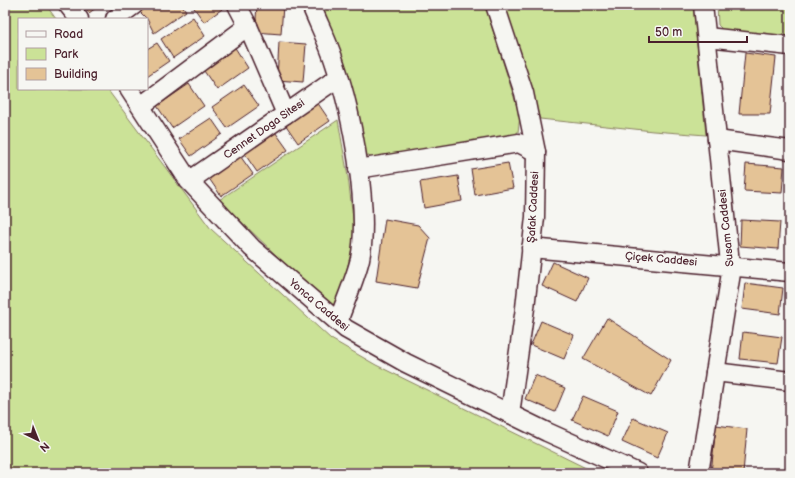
<svg xmlns="http://www.w3.org/2000/svg" width="795" height="478" font-family="'Balsamiq Sans',sans-serif">
  <style>
    .green { fill: #cbe297; stroke: #8a8061 }
    .building { fill: #e4c396; stroke: #4a1f2b }
    .lines { fill: none; stroke-linecap: round; stroke-linejoin: round }
    .minor-casing { stroke: #4a1f2b; stroke-width: 21 }
    .minor { stroke: #f6f6f2; stroke-width: 18 }
    .labels { text-anchor: middle; dominant-baseline: central; stroke-width: 3; stroke-linejoin: round; paint-order: stroke }
    .street-label { font-size: 11px; fill: #4a1f2b; stroke: #f6f6f2 }
  </style>
  <rect width="100%" height="100%" fill="#f6f6f2"/>
  <filter id="ink" filterUnits="userSpaceOnUse"><feTurbulence type="fractalNoise" baseFrequency=".025" numOctaves="2"/><feDisplacementMap in="SourceGraphic" scale="8" xChannelSelector="R" yChannelSelector="G"/><feConvolveMatrix kernelMatrix="1 2 1 2 8 2 1 2 1" color-interpolation-filters="sRGB"/></filter>
  <g filter="url(#ink)">
    <g class="green">
      <path d="M5,5H46L56,19H19V89H107L211,229L331,339L376,365L596,473H5Z"/>
      <path d="M321,5H485L520,116L518,132L505,140L376,160L363,153L337,43Z"/>
      <path d="M503,5H693L706,135L653,131L540,119Z"/>
      <path d="M717,5H790V38L723,30L718,25Z"/>
      <path d="M338,120L348,177L355,235L345,278L334,311L219,200Z"/>
    </g>
    <g class="building">
      <path d="M83,5H100L89,13Z"/>
      <path d="M150,5H182L186,11L154,33L147,19L140,12Z"/>
      <path d="M192,5H224L225,7L204,22Z"/>
      <path d="M257,5H283L281,34L255,32Z"/>
      <path d="M193,17L205,36L173,58L161,39Z"/>
      <path d="M279,42L306,44L303,82L277,80Z"/>
      <path d="M157,43L169,61L147,76V49Z"/>
      <path d="M234,46L248,68L217,90L202,68Z"/>
      <path d="M745,53L776,57L770,114H739Z"/>
      <path d="M189,84L204,106L172,128L157,106Z"/>
      <path d="M244,85L259,106L227,128L212,107Z"/>
      <path d="M315,99L330,121L298,143L283,121Z"/>
      <path d="M211,118L222,134L191,156L179,139Z"/>
      <path d="M273,129L288,150L257,172L242,150Z"/>
      <path d="M238,153L253,174L221,196L206,174Z"/>
      <path d="M508,163L513,188L475,195L471,169Z"/>
      <path d="M746,164L784,167L782,193L744,191Z"/>
      <path d="M458,176L462,201L424,208L420,182Z"/>
      <path d="M385,219L418,225L430,238L417,288L376,281Z"/>
      <path d="M741,220L780,222L778,249L740,246Z"/>
      <path d="M553,262L588,278L577,302L542,286Z"/>
      <path d="M745,283L783,288L780,314L742,309Z"/>
      <path d="M607,318L671,360L651,396L583,359Z"/>
      <path d="M541,321L574,335L564,359L531,345Z"/>
      <path d="M743,332L782,337L778,363L740,359Z"/>
      <path d="M535,375L565,388L555,412L525,399Z"/>
      <path d="M583,396L618,411L608,436L572,420Z"/>
      <path d="M633,418L668,433L657,458L622,442Z"/>
      <path d="M716,425L747,429L743,473H711Z"/>
      <path d="M790,445V471L787,470Z"/>
    </g>
    <g class="lines">
      <defs>
        <g id="minor">
          <path d="M68,5L79,19"/>
          <path d="M237,5L248,26L286,114"/>
          <path d="M311,5C319,25 329,44 335,64C352,113 370,208 360,259C355,280 345,301 338,322"/>
          <path d="M495,5L524,93L536,152L535,217L525,308L510,414"/>
          <path d="M115,19L134,5"/>
          <path d="M707,37L790,46"/>
          <path d="M129,89L189,181L252,248L346,329L406,363L547,432L638,473"/>
          <path d="M141,106L248,26"/>
          <path d="M717,140L790,150"/>
          <path d="M358,169L519,143L536,152"/>
          <path d="M189,181L339,77"/>
          <path d="M531,248L790,272"/>
          <path d="M715,372L790,381"/>
          <path d="M699,473L731,273L703,5"/>
        </g>
      </defs>
      <use href="#minor" class="minor-casing"/>
      <use href="#minor" class="minor"/>
    </g>
  </g>
  <g class="labels">
    <g class="street-label">
      <text transform="translate(264 129) rotate(-35)">Cennet Doga Sitesi</text>
      <text transform="translate(533 207) rotate(-87)">Şafak Caddesi</text>
      <text transform="translate(726 228) rotate(-96)">Susam Caddesi</text>
      <text transform="translate(661 259) rotate(5)">Çiçek Caddesi</text>
      <text transform="translate(319 305) rotate(40)">Yonca Caddesi</text>
    </g>
  </g>
  <rect width="795" height="478" fill="none" stroke="#f6f6f2" stroke-width="20"/>
  <rect x="10" y="10" width="775" height="458" fill="none" stroke="#4a1f2b" stroke-width="1.5" filter="url(#ink)"/>
  <rect x="18" y="18" width="130" height="72" fill="#f6f6f2" stroke="#b1a0a2"/>
  <rect x="26" y="31" width="20" height="6" fill="#f6f6f2" stroke="#b1a0a2"/>
  <text x="54" y="38" font-size="12" fill="#4a1f2b">Road</text>
  <rect x="26" y="48" width="20" height="12" fill="#cbe297" stroke="#b1a0a2"/>
  <text x="54" y="58" font-size="12" fill="#4a1f2b">Park</text>
  <rect x="26" y="68" width="20" height="12" fill="#e4c396" stroke="#b1a0a2"/>
  <text x="54" y="78" font-size="12" fill="#4a1f2b">Building</text>
  <g transform="translate(38 440) rotate(137)" stroke="#f6f6f2" stroke-width="3" paint-order="stroke">
  <path d="M0-3L7 15L0 10L-7 15Z" fill="#4a1f2b"/>
  <text y="-6" font-size="11" font-weight="bold" text-anchor="middle" fill="#4a1f2b">N</text>
  </g>
  <path d="M649 36v6h98v-6" fill="none" stroke="#4a1f2b" stroke-width="2"/>
  <text x="655" y="36" font-size="12" fill="#4a1f2b" stroke="#f6f6f2" stroke-width="3" paint-order="stroke">50 m</text>
</svg>
